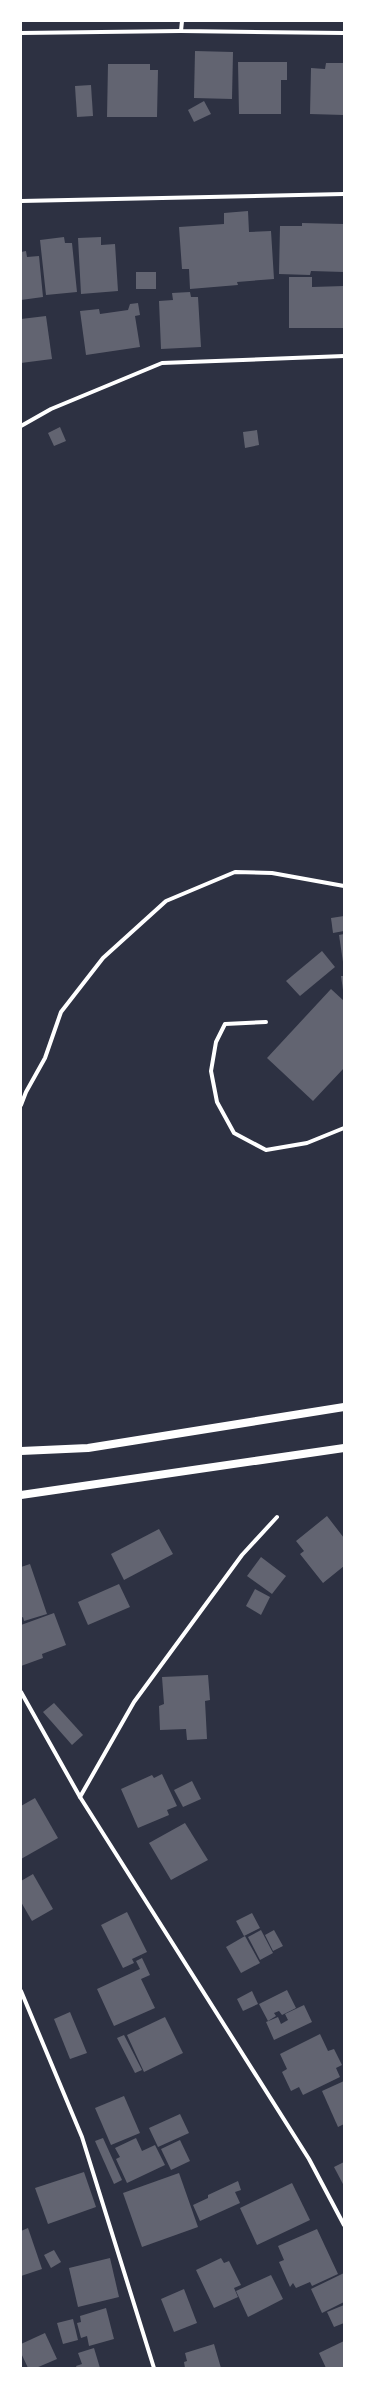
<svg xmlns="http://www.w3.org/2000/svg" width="365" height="2389" font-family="Raleway,sans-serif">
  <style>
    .building { fill: #626471 }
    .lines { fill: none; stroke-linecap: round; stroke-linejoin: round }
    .minor { stroke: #fff; stroke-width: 4 }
    .secondary { stroke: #fff; stroke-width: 8 }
  </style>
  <rect width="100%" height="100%" fill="#2d3142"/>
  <g class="building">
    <path d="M195,51L233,52L232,99L194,98Z"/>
    <path d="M238,62H287V80H281V114H239Z"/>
    <path d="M326,63H344V115L310,114L311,68L325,69Z"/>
    <path d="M108,64H150V70H158L157,117H107Z"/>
    <path d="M91,85L93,116L77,117L75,86Z"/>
    <path d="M204,101L211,114L194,122L188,110Z"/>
    <path d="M248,211L249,232L271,231L274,279L237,282L238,285L190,289L189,269H182L179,227L224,224V213Z"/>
    <path d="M302,223L344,224V272L311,271L310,275L279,274L280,226H302Z"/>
    <path d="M64,237L65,243H72L77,292L46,295L40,240Z"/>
    <path d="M101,237V245L115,244L118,291L81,294L78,238Z"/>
    <path d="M26,251L27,257L39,256L43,297L21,300V252Z"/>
    <rect x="136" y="272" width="20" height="17"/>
    <path d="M289,277H312V287L344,286V328H289Z"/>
    <path d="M190,292L191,297H198L201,347L161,349L159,301L173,300L172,293Z"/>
    <path d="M138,303L140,315L135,316L140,347L86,355L80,311L99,309L100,314L128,310L130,304Z"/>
    <path d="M46,316L52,359L21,363V319Z"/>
    <path d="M60,427L66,441L54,446L48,433Z"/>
    <path d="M257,430L259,445L245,448L243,432Z"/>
    <path d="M344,916V931L333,933L331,918Z"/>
    <path d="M344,934V962H343L339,935Z"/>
    <path d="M322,951L335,967L300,996L286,981Z"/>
    <path d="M341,976H344V990H343Z"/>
    <path d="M331,989L344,1001V1068L313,1101L267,1058Z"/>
    <path d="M327,1516L344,1538V1566L323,1583L300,1554L304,1551L296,1541Z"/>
    <path d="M159,1529L173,1554L124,1580L111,1554Z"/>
    <path d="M261,1557L286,1576L272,1594L247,1576Z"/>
    <path d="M30,1564L47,1614L24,1621L23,1617L21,1618V1567Z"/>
    <path d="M119,1584L130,1607L88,1625L78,1602Z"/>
    <path d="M255,1589L270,1597L261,1615L246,1606Z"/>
    <path d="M54,1613L66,1645L42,1654L43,1658L21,1666V1625Z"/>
    <path d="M208,1675L210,1700L205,1701L207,1739L187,1740L186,1729L160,1730L159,1706L164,1704L162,1677Z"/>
    <path d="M54,1703L83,1735L72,1745L43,1712Z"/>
    <path d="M162,1774L177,1806L167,1810L169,1815L138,1828L121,1789L152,1775L154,1778Z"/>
    <path d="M192,1781L201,1799L183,1807L174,1790Z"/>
    <path d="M35,1798L58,1838L21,1859V1806Z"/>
    <path d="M185,1823L208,1860L171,1880L149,1843Z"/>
    <path d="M33,1874L53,1909L32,1921L21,1902V1881Z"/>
    <path d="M127,1912L147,1952L132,1959L134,1963L123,1968L101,1925Z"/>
    <path d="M252,1913L260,1928L244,1936L236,1921Z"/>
    <path d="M261,1930L273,1953L260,1960L248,1937Z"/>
    <path d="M274,1930L283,1946L273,1951L265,1935Z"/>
    <path d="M245,1936L260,1963L241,1973L226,1947Z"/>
    <path d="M142,1958L150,1975L141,1979L155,2008L114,2026L97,1989L140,1969L136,1961Z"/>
    <path d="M287,1990L296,2008L282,2015L279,2011L274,2013L276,2016L268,2021L259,2004Z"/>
    <path d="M252,1991L258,2004L243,2011L237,1999Z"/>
    <path d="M304,2005L312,2022L274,2040L266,2022L278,2017L281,2024L288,2020L285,2014Z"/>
    <path d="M70,2012L87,2053L70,2059L54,2019Z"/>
    <path d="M165,2017L183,2053L144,2072L127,2035Z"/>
    <path d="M320,2034L328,2051L334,2049L342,2065L336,2068L340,2077L303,2095L299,2087L291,2091L282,2072L287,2069L280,2054Z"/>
    <path d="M124,2035L142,2070L135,2073L117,2038Z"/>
    <path d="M344,2081V2124L338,2127L322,2091Z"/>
    <path d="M124,2096L140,2133L111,2145L95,2108Z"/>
    <path d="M180,2114L189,2133L158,2147L149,2128Z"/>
    <path d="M103,2138L122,2180L114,2184L95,2141Z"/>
    <path d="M136,2138L142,2151L155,2145L165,2165L127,2183L116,2159L120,2157L115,2148Z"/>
    <path d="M180,2140L190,2161L171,2170L161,2149Z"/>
    <path d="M344,2162V2186L334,2167Z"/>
    <path d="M84,2172L96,2207L48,2224L35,2188Z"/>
    <path d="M179,2173L198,2227L142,2247L123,2193Z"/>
    <path d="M238,2181L241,2190L235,2192L240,2203L200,2221L193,2205L208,2198V2195Z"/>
    <path d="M292,2183L310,2220L257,2245L240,2208Z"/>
    <path d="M28,2228L42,2269L21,2276V2231Z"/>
    <path d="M317,2229L338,2274L312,2286L310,2282L296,2288L293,2283L290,2287L279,2262L284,2260L278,2246Z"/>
    <path d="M54,2250L61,2262L51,2268L44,2255Z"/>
    <path d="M110,2258L119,2297L78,2307L69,2268Z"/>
    <path d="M221,2258L224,2263L229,2261L241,2285L234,2288L238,2297L214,2308L196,2270Z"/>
    <path d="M344,2273V2302L322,2313L311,2289Z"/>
    <path d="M271,2275L283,2299L248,2317L236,2291Z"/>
    <path d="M184,2289L197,2323L174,2332L161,2299Z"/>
    <path d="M344,2305V2323L334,2327L327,2312Z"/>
    <path d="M106,2308L114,2339L89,2346L87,2336L81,2338L77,2323L81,2322L80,2316Z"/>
    <path d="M73,2319L78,2340L63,2344L57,2323Z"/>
    <path d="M45,2333L57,2359L36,2368H28L21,2353V2344Z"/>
    <path d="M344,2341V2368H326L319,2353Z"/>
    <path d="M214,2344L221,2368H185L184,2362L187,2361L185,2353Z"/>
    <path d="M94,2348L100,2368H77L76,2366L82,2364L78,2353Z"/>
  </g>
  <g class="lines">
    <g class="minor">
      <path d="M182,21L181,31L344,33"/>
      <path d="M21,33L181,31"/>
      <path d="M21,201L344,194"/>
      <path d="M21,426L51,409L162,363L344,356"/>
      <path d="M266,1022L225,1024L216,1042L211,1071L217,1102L234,1133L266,1150L307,1143L344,1128"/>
      <path d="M21,1105L26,1092L45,1058L61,1012L103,958L166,901L235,872L272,873L344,886"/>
      <path d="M21,1692L80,1797L309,2159L344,2225"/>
      <path d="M80,1797L134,1702L242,1555L277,1517"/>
      <path d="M21,1991L82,2137L154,2368"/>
    </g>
    <g class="secondary">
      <path d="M21,1451L88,1448L344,1407"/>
      <path d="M21,1495L344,1448"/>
    </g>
  </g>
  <rect width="365" height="2389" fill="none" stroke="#ffffff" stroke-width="44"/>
</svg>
